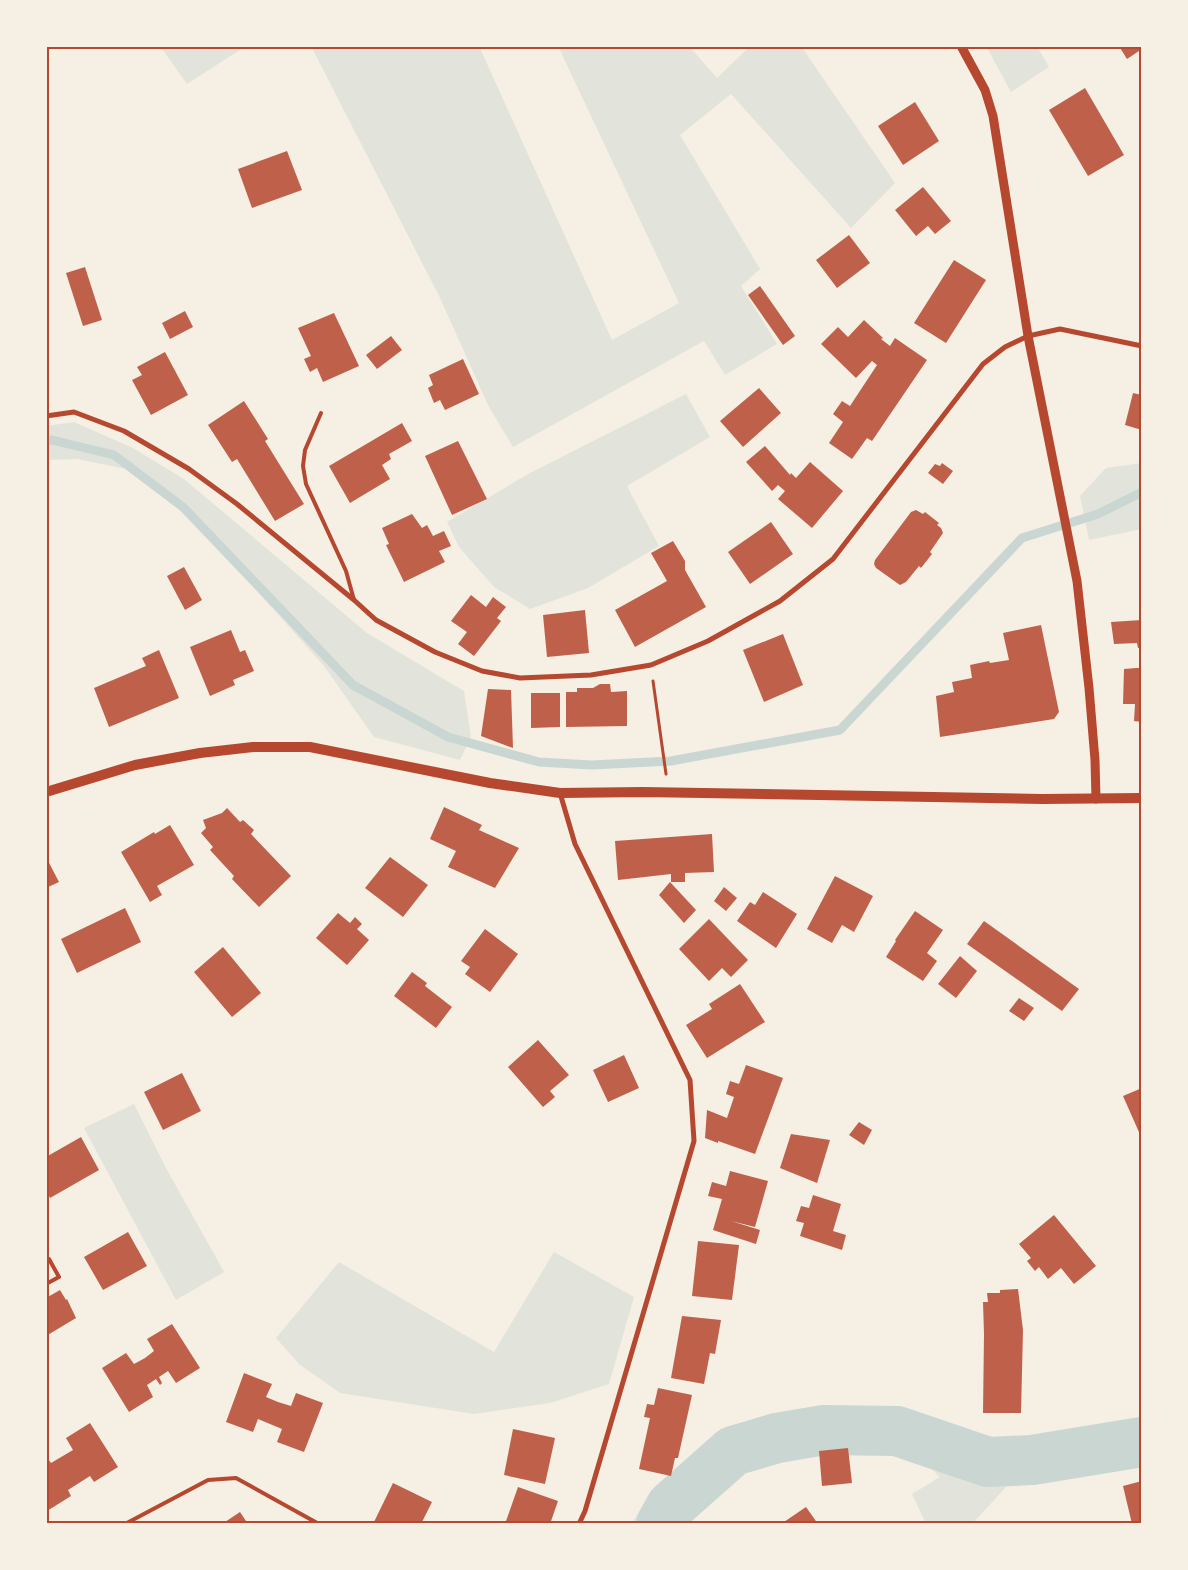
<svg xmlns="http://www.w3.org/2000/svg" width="1188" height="1570" font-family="Lato,sans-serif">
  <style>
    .green { fill: #e2e4dc }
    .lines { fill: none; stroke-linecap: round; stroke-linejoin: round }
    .stream { stroke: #c9d6d2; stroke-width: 9 }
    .river { stroke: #c9d6d2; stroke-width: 50 }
    .building { fill: #bf614a }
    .path { stroke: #b5482f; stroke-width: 3 }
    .service { stroke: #b5482f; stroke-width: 4 }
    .minor { stroke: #b5482f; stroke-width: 5 }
    .tertiary { stroke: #b5482f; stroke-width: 9 }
    .secondary { stroke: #b5482f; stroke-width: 10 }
    .neatline { fill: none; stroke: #b5482f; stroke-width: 2 }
  </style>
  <rect width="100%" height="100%" fill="#f6efe4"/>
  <g class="green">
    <path d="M160,46H246L187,84Z"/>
    <path d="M311,46H479L612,340L679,303L558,46H689L717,78L750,46H801L895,183L851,228L731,94L680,135L760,269L741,286L777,344L725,375L704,341L513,447L488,405L440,298Z"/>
    <path d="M986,46H1037L1049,67L1011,92Z"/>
    <path d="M686,394L710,437L627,486L659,546L588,588L530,609L494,587L459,547L447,522L528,474Z"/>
    <path d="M74,422L133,448L184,479L367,633L464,691L471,737L460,760L374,737L324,666L193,519L126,469L77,459L46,460V426Z"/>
    <path d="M1142,463V529L1089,540L1080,496L1106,468Z"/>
    <path d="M134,1104L166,1168L224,1272L176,1300L84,1128Z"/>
    <path d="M554,1252L634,1297L609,1384L550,1403L474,1414L340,1393L299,1364L276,1338L339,1262L494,1352Z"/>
    <path d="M874,1413L936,1427L975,1431L977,1444L1102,1431L1142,1416V1457L1018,1474L972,1524H926L912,1494L940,1477L904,1443L861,1437L794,1443L750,1458L692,1503L678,1524H631L658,1484L673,1486L730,1445L804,1419Z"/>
  </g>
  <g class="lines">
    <path class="stream" d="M46,441L52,440L114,455L183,507L353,685L448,737L539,762L592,765L671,761L840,730L1022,538L1098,514L1142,492"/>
    <path class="river" d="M661,1524L671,1506L733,1451L777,1438L824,1430L897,1431L988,1462L1032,1460L1142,1442"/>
  </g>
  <g class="building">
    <path d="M1119,46H1142V49L1127,59Z"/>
    <path d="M1085,88L1124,155L1088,176L1049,110Z"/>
    <path d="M915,102L939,141L903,165L878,126Z"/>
    <path d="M287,151L302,190L252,208L238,169Z"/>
    <path d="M923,187L951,221L935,234L928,226L916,236L895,210Z"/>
    <path d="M849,235L870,263L837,288L816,260Z"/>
    <path d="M954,260L986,280L946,343L914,323Z"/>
    <path d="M85,267L102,320L83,326L66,273Z"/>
    <path d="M760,286L795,336L783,345L748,295Z"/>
    <path d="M185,311L193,327L170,339L162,323Z"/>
    <path d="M334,313L359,366L323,382L317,368L310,372L304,359L311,356L298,328Z"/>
    <path d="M864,320L883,338L881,339L890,346L895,338L927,360L872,441L867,438L852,459L829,443L843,422L833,414L842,401L850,406L877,365L872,361L856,378L821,344L838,327L848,337Z"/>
    <path d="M391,336L402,350L377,369L366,355Z"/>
    <path d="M165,352L188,395L151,415L132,380L142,375L137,367Z"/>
    <path d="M463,359L479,394L445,410L440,400L434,403L428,388L433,385L429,375Z"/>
    <path d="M759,388L781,413L743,447L720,421Z"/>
    <path d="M1133,393L1142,395V430L1125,425Z"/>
    <path d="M244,401L268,439L265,441L304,504L275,521L237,459L232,462L208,425Z"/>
    <path d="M402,423L412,441L389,454L391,459L382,465L390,479L350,503L329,466Z"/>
    <path d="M458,441L487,499L452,515L425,456Z"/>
    <path d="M765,446L790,475L791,473L796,478L810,462L843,491L812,528L778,499L785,491L778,485L772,491L746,462Z"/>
    <path d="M942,463L953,471L943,484L928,473L935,464L940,466Z"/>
    <path d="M916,510L923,514L925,512L939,523L937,525L941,528L943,533L930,552L932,554L921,568L919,566L906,582L900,585L876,568L874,564L875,560L911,512Z"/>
    <path d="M412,514L422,528L427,525L433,536L444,531L451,546L439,551L445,562L404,582L386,545L389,544L382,528Z"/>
    <path d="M771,522L793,554L750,584L728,552Z"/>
    <path d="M673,541L685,561V570L706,607L635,647L615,610L667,581L651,553Z"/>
    <path d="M184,567L202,600L185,610L167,576Z"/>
    <path d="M471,595L486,607L493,597L506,607L497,618L501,621L474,656L458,644L467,632L451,621Z"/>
    <path d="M585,610L589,653L547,657L543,615Z"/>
    <path d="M1142,620V648H1138L1137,643L1114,644L1111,622Z"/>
    <path d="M1041,625L1059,712L1054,719L940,737L936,696L954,692L952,682L972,678L970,665L989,661L990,663L1009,660L1003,633Z"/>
    <path d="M231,630L240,652L245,650L254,671L233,680L235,685L210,696L190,647Z"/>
    <path d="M783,634L803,685L764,702L743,650Z"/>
    <path d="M159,650L179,698L109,727L94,688L146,666L142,658Z"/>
    <path d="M1136,668H1142V722L1134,721L1135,704H1123L1124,669Z"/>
    <path d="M600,684H610L611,692L627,691V726L566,727V692H577V688H593Z"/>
    <path d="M488,689L511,690L513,748L481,736Z"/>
    <path d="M531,693H560V727L531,728Z"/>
    <path d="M444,807L482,825L479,830L519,848L495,888L448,867L456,851L430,839Z"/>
    <path d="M227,808L240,822L243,820L254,830L251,834L291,876L259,907L232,879L234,876L210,850L213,847L201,833L206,828L203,820L222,813Z"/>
    <path d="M170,825L194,865L157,886L162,895L150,902L121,852L154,832L155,834Z"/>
    <path d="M712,834L714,872L685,873V882H671V874L618,880L615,841Z"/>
    <path d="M46,857L59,882L46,888Z"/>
    <path d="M390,857L428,885L403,917L365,888Z"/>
    <path d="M835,876L873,896L854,932L842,925L832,943L807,929Z"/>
    <path d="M670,882L696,910L684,923L659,895Z"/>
    <path d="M724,887L737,898L726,911L714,901Z"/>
    <path d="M763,892L797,914L776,948L737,921L750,902L755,905Z"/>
    <path d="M125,908L141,942L77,973L61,939Z"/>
    <path d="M915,911L943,930L927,953L937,961L923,981L886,957L896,941L895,940Z"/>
    <path d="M338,913L350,923L355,917L362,924L357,929L369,940L347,965L316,938Z"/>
    <path d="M709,919L748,960L731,977L722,968L709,981L679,949Z"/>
    <path d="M984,921L1079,989L1062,1011L967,944Z"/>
    <path d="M485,929L518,954L490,992L465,974L470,967L461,961Z"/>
    <path d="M223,947L261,993L232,1017L194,972Z"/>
    <path d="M960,956L977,971L956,998L938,984Z"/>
    <path d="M412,972L427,983L425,986L452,1007L436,1028L394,996Z"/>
    <path d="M740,984L765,1022L707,1058L686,1025L712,1009L709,1004Z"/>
    <path d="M1019,998L1034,1008L1024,1021L1009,1011Z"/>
    <path d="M538,1040L569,1075L550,1091L555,1097L543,1107L508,1067Z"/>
    <path d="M624,1055L639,1088L608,1102L593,1070Z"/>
    <path d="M746,1065L783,1078L755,1154L718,1141V1143L705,1138L707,1110L727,1118L734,1097L726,1094L730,1081L739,1084Z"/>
    <path d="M182,1073L201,1111L163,1130L144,1092Z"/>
    <path d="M1142,1088V1139L1123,1096Z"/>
    <path d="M859,1122L872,1130L864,1145L849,1135Z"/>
    <path d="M791,1134L830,1140L817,1183L780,1168Z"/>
    <path d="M81,1137L99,1170L50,1198L46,1190V1157Z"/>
    <path d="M730,1171L768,1181L755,1227L731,1221L760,1230L756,1244L713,1230L722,1199L708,1196L712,1182L726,1186Z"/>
    <path d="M813,1195L841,1204L833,1231L846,1235L842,1250L800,1236L804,1223L796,1221L801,1206L809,1208Z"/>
    <path d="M1054,1215L1096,1266L1074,1284L1061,1268L1048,1279L1039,1267L1035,1271L1027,1261L1031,1258L1019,1244Z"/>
    <path d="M128,1232L147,1266L103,1290L84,1257Z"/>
    <path d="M698,1241L739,1245L732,1300L692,1296Z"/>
    <path d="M1018,1289L1023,1330L1021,1413H983L984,1334L983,1302H988L987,1293H1000V1290Z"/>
    <path d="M60,1290L66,1300L67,1299L76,1318L46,1336V1298Z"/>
    <path d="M682,1316L721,1320L715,1354L710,1353L704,1384L671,1378Z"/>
    <path d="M172,1324L200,1368L176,1383L168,1371L159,1377L162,1383L160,1385L156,1379L147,1385L153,1397L129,1412L102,1368L126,1353L134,1364L145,1358L154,1351L147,1339Z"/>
    <path d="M244,1373L272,1384L266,1397L278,1402L291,1406L296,1393L323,1403L304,1452L277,1442L282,1429L258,1419L253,1432L226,1422Z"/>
    <path d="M658,1388L692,1395L678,1458H675L671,1476L639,1469L650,1418L644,1417L647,1404L654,1405Z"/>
    <path d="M90,1423L118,1467L94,1482L90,1476L68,1490L71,1496L47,1511L46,1456L51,1463L73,1450L66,1438Z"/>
    <path d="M513,1429L555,1438L545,1484L504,1475Z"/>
    <path d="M848,1448L852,1483L822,1486L819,1451Z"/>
    <path d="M1142,1481V1524H1132L1123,1486Z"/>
    <path d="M393,1483L432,1502L421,1524H373Z"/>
    <path d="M518,1487L558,1501L550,1524H505Z"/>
    <path d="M806,1507L818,1524H781Z"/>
    <path d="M240,1512L248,1524H222Z"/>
  </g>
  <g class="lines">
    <path class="path" d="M653,681L666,774"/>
    <g class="service">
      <path d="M321,413L305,450L303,466L306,484L346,571L354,600"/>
      <path d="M46,1284L59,1277L49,1259"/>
      <path d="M125,1524L208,1480L236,1478L319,1524"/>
    </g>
    <g class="minor">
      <path d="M46,416L74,412L124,431L189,469L237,504L354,600L376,620L435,652L482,671L520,678L591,675L651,665L708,641L780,601L833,559L983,364L1005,347L1028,336L1060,329L1142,346"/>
      <path d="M560,793L575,844L690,1080L694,1141L585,1511L579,1524"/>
    </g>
    <path class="tertiary" d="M961,46L985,90L993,116L1028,336L1077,581L1089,688L1095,760L1096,799"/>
    <path class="secondary" d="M46,792L135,765L200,753L253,747H310L490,783L560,793L643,792L1042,799L1142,798"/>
  </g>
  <rect width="1188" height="1570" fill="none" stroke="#f6efe4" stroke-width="95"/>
  <rect x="48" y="48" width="1092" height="1474" class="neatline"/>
</svg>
